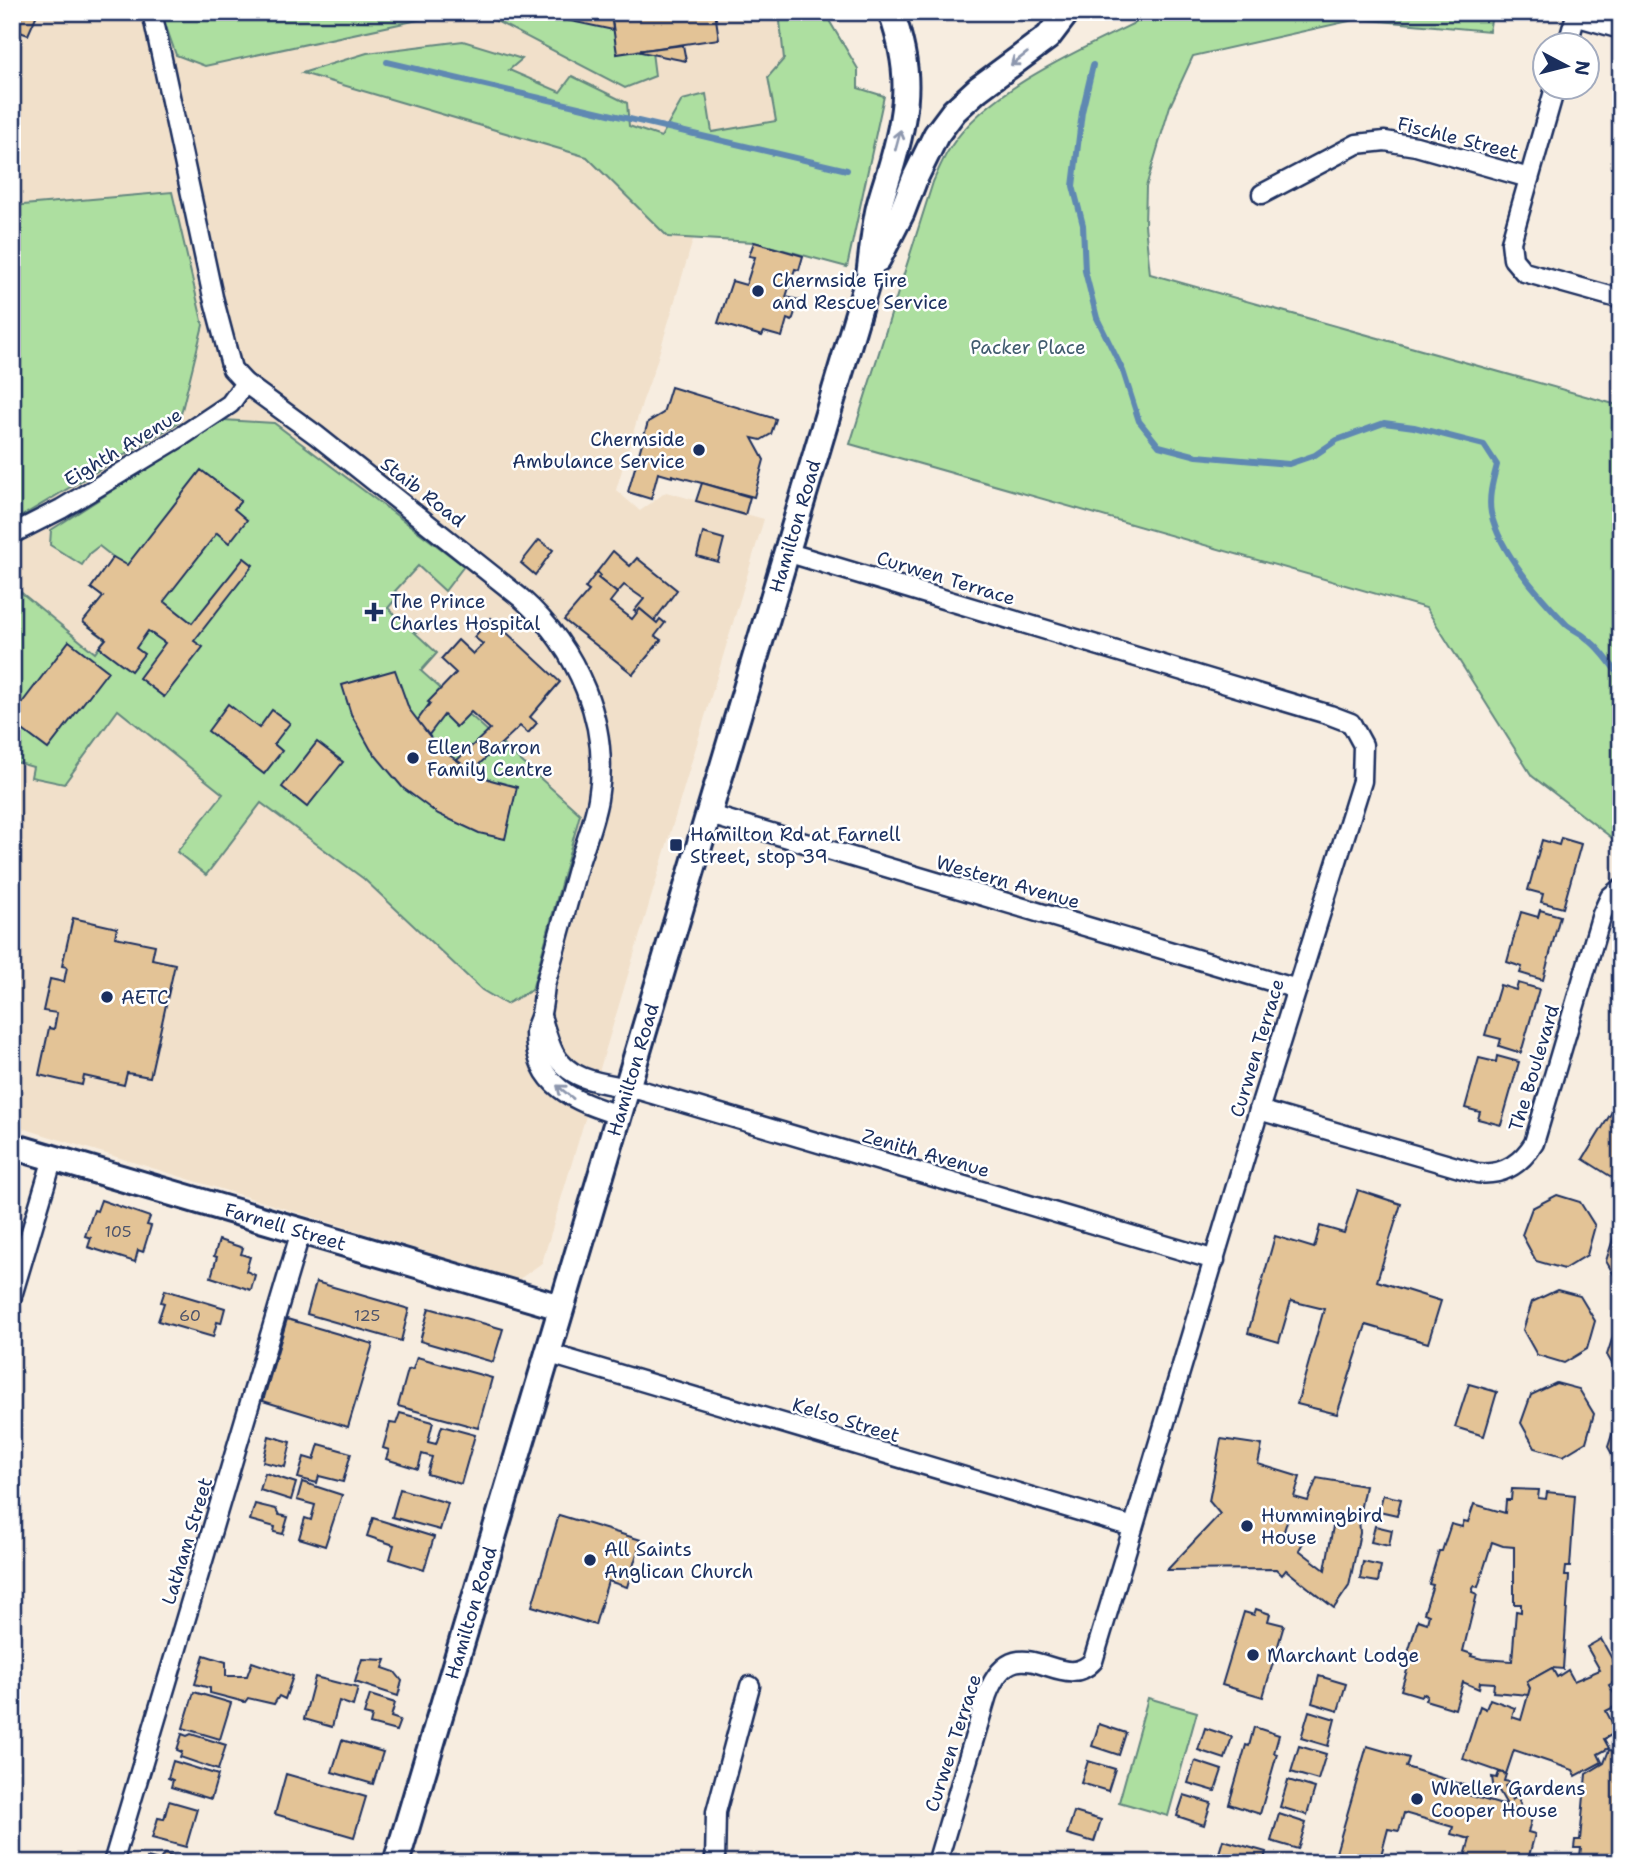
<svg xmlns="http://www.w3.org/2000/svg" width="1633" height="1875" font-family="'Shantell Sans',sans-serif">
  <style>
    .built { fill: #f1e0ca }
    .green { fill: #addfa0; stroke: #64877f; stroke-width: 2 }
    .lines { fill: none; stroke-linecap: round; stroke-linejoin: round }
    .stream { stroke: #5f88b2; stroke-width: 6 }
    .building { fill: #e3c396; stroke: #1b2f5e; stroke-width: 2; fill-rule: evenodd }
    .street-casing { stroke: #1b2f5e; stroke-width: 23 }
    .secondary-casing { stroke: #1b2f5e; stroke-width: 30 }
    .primary-casing { stroke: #1b2f5e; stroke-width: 33 }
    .street { stroke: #fff; stroke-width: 18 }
    .secondary { stroke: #fff; stroke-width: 24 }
    .primary { stroke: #fff; stroke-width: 28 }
    .oneway { stroke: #8d97ae }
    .poi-dot { fill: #1b2f5e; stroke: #fff; stroke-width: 2.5 }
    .labels { text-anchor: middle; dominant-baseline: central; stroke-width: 5; stroke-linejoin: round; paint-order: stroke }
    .number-label { font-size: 16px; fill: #4d546c }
    .street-label { font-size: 19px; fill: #1b2f5e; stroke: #fff }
    .poi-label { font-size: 19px; fill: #1b2f5e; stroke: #fff; text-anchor: start }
    .park-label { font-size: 19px; fill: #405b6e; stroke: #fff }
  </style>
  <rect width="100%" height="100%" fill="#f7ede0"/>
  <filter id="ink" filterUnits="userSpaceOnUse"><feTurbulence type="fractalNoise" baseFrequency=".0143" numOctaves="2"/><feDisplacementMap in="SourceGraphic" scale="14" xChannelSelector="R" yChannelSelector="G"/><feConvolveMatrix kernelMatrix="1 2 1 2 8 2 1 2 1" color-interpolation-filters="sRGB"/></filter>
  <g filter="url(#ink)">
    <path class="built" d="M12,12H824L858,69V88L884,96L848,233L707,193L656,364L642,403L616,490L640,511L666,492L764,519L542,1263L518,1280L12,1125Z"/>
    <g class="green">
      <path d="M161,12H455L205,66L176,55Z"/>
      <path d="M479,12H647L655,76L625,88Z"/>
      <path d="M779,12H824L858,69V88L884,96L847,267L754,242L668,237L587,157L302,73L367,53L463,41L522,59L509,70L560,92L572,76L627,103L629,126L661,137L682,100L706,94L712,132L776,121L768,77L784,59Z"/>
      <path d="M1157,12H1481L1492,16L1489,31L1358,19L1193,56L1170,106L1146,187L1145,225L1150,274L1621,406V845L1532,776L1426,608L850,444L933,182C938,171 943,158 950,148C989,86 1093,44 1157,12Z"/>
      <path d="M172,192L203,325L179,422L12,522V206Z"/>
      <path d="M223,420L274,423L464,566L445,591L418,566L395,591L399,595L388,608L437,653L421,671L580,814L532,990L506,1004L482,990L364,879L261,803L206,875L177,852L223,794L118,710L64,784L31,777L33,767L12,761V585L95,653L105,639L83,622L103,597L91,588L113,557L99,546L90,553L82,565L50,545L51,530Z"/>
      <path d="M1148,1698L1197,1712L1168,1816L1119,1802Z"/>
    </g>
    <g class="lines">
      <g class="stream">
        <path d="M387,62L847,170"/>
        <path d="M1093,65L1082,112L1073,186L1083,225L1085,271L1097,318L1123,371L1139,421L1159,446L1197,456L1289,464L1315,455L1337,440L1384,423L1414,427L1484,445L1497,465C1493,480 1488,497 1491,513C1500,553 1539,596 1567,625C1573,630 1580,632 1585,637C1599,647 1611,664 1621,678"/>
      </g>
    </g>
    <g class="building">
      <path d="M12,12H38L28,35L12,29Z"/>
      <path d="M538,12H611L613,30L538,14Z"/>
      <path d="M611,12H715L719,39L617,54Z"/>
      <path d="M683,45L686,61L636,51Z"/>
      <path d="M754,242L803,256L799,270L795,269L786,297L799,300L792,321L787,319L782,337L764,332L762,336L718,323L732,281L746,285L755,257L749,256Z"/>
      <path d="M671,387L776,419L771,434L761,440L752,438L764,460L754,497L672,475V477L658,473L651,499L628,492L648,422L663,413Z"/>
      <path d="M201,470L241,501L234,509L247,520L229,543L217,533L164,601L192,623L244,558L253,565L194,641L203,647L164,697L139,678L165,643L148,631L136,648L144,654L131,671L99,647L106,639L83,622L103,597L91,588L113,557L127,565Z"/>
      <path d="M702,483L750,497L745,515L696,501Z"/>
      <path d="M703,533L724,539L718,562L697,556Z"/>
      <path d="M539,540L553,550L535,575L521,563Z"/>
      <path d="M613,551L630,566L637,558L677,590L654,621L640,609L637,613L634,611L644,599L624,585L617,593L598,578L600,575L597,572Z"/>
      <path d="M597,572L600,575L598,578L617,593L610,602L632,619L640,609L657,623L660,619L665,623L655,636L661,640L633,674L564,620L589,591L585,588Z"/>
      <path d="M491,618L560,682L530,717L537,723L528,733L520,726L472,771L456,761L490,729L471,712L456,727L444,715L428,736L417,721L430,703L428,702L456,673L441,659L458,640L473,654L483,644L474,637Z"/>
      <path d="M69,641L108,671L48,749L12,722V716Z"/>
      <path d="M395,670L409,709L438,747L472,771L491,780L517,787L505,839L479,833L438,814L403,788L371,750L351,714L342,685Z"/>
      <path d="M228,704L259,728L272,710L290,723L274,744L282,751L264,774L208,731Z"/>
      <path d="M317,742L343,762L307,807L282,787Z"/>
      <path d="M1561,838L1581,844L1563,908L1541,902L1543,894L1528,890L1542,840L1559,845Z"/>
      <path d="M1540,910L1560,916L1543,980L1520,973L1522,967L1507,962L1521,912L1538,917Z"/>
      <path d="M73,918L117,928L115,937L155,945L152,959L175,964L150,1077L127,1073L124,1085L84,1076L82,1085L39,1075L49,1028L54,1029L57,1013L43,1011L50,979L64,982L67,967L62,966Z"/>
      <path d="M1518,983L1539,989L1521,1053L1499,1046L1501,1039L1485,1035L1500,985L1516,990Z"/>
      <path d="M1497,1056L1519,1062L1501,1125L1478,1119L1480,1112L1465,1108L1479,1058L1496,1062Z"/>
      <path d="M1621,1097V1183L1583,1159Z"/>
      <path d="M1358,1190L1401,1204L1377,1281L1441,1301L1428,1343L1366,1325L1337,1414L1297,1404L1324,1309L1291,1301L1279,1342L1248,1333L1275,1236L1314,1248L1320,1226L1344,1233Z"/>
      <path d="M1557,1195L1580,1202L1595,1226L1587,1255L1564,1269L1536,1261L1522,1235L1532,1208Z"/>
      <path d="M101,1200L150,1217L147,1225L151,1226L143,1252L138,1250L135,1262L88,1247L91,1238L85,1236L94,1210L97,1211Z"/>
      <path d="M1621,1230V1287L1606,1261L1615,1233Z"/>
      <path d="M219,1240L243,1248L241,1254L250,1257L246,1271L255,1275L251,1290L211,1277L217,1257L214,1256Z"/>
      <path d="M316,1282L409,1309L401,1341L307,1314Z"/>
      <path d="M165,1290L225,1308L221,1323L217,1322L213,1337L158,1321L164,1303L161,1302Z"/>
      <path d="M1557,1290L1580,1296L1595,1321L1587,1349L1564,1363L1537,1355L1523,1330L1532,1302Z"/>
      <path d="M429,1308L503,1329L493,1362L420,1341Z"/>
      <path d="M287,1319L373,1344L348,1427L263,1401Z"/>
      <path d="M1621,1325V1379L1607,1355L1616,1327Z"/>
      <path d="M417,1357L492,1378L478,1428L398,1406L408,1370L413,1369Z"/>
      <path d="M1556,1383L1579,1389L1594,1414L1586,1442L1563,1456L1535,1448L1521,1423L1531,1395Z"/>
      <path d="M1469,1384L1497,1392L1484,1436L1455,1427Z"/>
      <path d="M400,1413L433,1422L428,1442L436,1444L442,1426L475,1435L461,1484L427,1474L432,1457L422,1454L418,1469L386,1459L389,1450L383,1448L390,1423L396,1424Z"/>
      <path d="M1621,1417V1470L1608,1447L1617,1419Z"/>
      <path d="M269,1436L291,1442L285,1467L263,1462Z"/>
      <path d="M1221,1439L1262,1445L1258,1464L1300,1477L1294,1497L1308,1501L1317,1478L1365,1486L1359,1516L1360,1533L1349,1586L1334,1608L1286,1570L1282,1575L1276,1569L1167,1570L1220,1514L1209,1501ZM1290,1512L1334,1521L1325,1570L1299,1550L1304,1541L1284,1531Z"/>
      <path d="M319,1444L351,1453L343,1482L319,1476L317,1483L298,1478L304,1457L314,1460Z"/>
      <path d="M265,1473L296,1483L291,1500L260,1490Z"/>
      <path d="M302,1482L342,1495L325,1546L299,1538L305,1518L311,1520L315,1505L297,1500Z"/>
      <path d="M400,1489L448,1503L440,1530L392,1517Z"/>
      <path d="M1512,1489L1539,1490L1538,1498L1546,1499L1547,1492L1575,1495L1570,1567H1566L1565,1576H1569L1563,1669L1552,1668L1527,1682L1530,1688L1529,1695L1493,1692L1494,1683L1480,1682L1479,1689L1463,1682L1455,1709L1425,1700L1427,1695L1422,1693L1421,1696L1401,1690L1412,1654L1408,1653L1418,1620L1427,1623L1429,1615L1424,1613L1433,1585L1429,1584L1439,1551H1442L1451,1524L1462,1527L1464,1521L1468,1522L1474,1504L1505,1513L1506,1500H1511ZM1492,1542L1503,1546L1514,1547V1604H1521V1612L1516,1611L1512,1661L1482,1659L1471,1656L1472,1654L1463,1651L1477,1594L1472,1592L1474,1586L1478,1587Z"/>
      <path d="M1383,1495L1401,1499L1397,1515L1379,1511Z"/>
      <path d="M255,1504L276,1509L279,1515L288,1517L283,1534L274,1532L275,1527L250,1520Z"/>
      <path d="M559,1515L641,1540L627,1587L608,1581L595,1625L532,1606Z"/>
      <path d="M373,1518L434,1537L424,1570L390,1559L394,1545L367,1536Z"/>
      <path d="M1375,1526L1392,1530L1389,1546L1371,1542Z"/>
      <path d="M1363,1562L1381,1566L1378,1582L1360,1579Z"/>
      <path d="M1256,1609L1270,1614L1268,1621L1284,1625L1263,1697L1222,1685L1244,1612L1254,1615Z"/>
      <path d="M1601,1639L1621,1675V1678L1609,1685L1620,1704L1606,1711L1617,1732L1604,1739L1609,1748L1598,1754L1602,1762L1576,1776L1573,1770L1514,1750L1506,1774L1463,1759L1480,1706L1486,1709L1490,1699L1515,1708L1512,1717L1521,1720L1530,1688L1527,1682L1552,1668L1557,1677L1568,1670L1574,1681L1600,1670L1587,1647Z"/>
      <path d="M204,1655L226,1662V1676H247L252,1662L293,1676L285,1699L279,1696L274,1704L248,1698L245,1702L210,1693V1688L195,1684Z"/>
      <path d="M362,1659L386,1660L383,1668L395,1672L402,1681L398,1696L355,1682Z"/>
      <path d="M1319,1676L1346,1684L1338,1711L1312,1703Z"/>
      <path d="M315,1677L358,1688L353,1706L339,1701L332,1727L304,1719Z"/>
      <path d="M194,1692L231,1703L220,1739L183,1728Z"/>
      <path d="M370,1695L395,1703L391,1717L400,1720L396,1731L370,1724L372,1716L364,1714Z"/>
      <path d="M1309,1711L1335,1719L1328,1746L1301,1738Z"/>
      <path d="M1099,1724L1126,1733L1119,1755L1092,1746Z"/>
      <path d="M1254,1727L1279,1735L1274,1753L1277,1754L1260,1814L1229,1804L1246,1745L1249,1746Z"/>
      <path d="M1205,1728L1232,1737L1225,1759L1198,1750Z"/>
      <path d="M182,1734L187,1736L191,1734L226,1745L218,1770L180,1757L182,1752L177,1750Z"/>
      <path d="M342,1740L383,1752L373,1784L332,1772Z"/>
      <path d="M1299,1746L1326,1754L1318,1780L1291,1772Z"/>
      <path d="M1367,1746L1409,1758L1406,1767L1467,1786L1465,1794L1533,1814L1528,1832L1535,1834L1527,1863H1463L1470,1839L1451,1834L1453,1827L1404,1813L1399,1831L1388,1829L1379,1863H1333Z"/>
      <path d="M1609,1750L1621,1752V1863H1579L1581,1848H1574L1575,1840H1580L1586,1774L1604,1763Z"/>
      <path d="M173,1761L218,1775L211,1799L171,1787L173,1780L168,1778Z"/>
      <path d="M1088,1761L1115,1769L1108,1791L1081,1783Z"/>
      <path d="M1195,1761L1222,1770L1215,1791L1188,1783Z"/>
      <path d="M1499,1772L1506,1774L1504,1781L1511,1782L1505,1786L1512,1800L1518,1796L1522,1811L1501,1805L1506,1803L1498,1789L1494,1791L1492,1777L1497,1778Z"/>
      <path d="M286,1774L366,1797L354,1837L275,1814Z"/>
      <path d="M1288,1780L1315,1788L1307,1815L1280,1807Z"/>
      <path d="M1184,1795L1211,1803L1204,1825L1177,1816Z"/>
      <path d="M169,1801L197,1809L186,1847L152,1838L158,1818L164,1819Z"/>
      <path d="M1074,1812L1101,1820L1094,1842L1067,1834Z"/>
      <path d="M1279,1814L1306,1823L1298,1849L1271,1841Z"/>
      <path d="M1223,1840L1266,1852L1263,1863H1216Z"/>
      <path d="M164,1854L177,1857L175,1863H146L147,1858L159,1861Z"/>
    </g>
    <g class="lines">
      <defs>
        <g id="street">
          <path d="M152,12L213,297L232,369L245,383L316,435L521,598C577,648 611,724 598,799C594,822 585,844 578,866C567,906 556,946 545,985C544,994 543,1004 541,1013C540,1020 535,1026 535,1033C535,1087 575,1101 618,1115"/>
          <path d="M1567,46L1577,12"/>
          <path d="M1555,88L1511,242L1513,259L1524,272L1621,299"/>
          <path d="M1262,194L1357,144L1385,141L1416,146L1529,178"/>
          <path d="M12,534L61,509L182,436L230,404L245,383"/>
          <path d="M786,552L1330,715L1351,723L1363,745L1362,781L1259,1110L1093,1661C1061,1697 1016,1620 987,1695L937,1863"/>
          <path d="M707,814L1297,989"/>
          <path d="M541,1016C545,1028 548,1041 554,1053C571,1085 613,1083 643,1091L1215,1260"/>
          <path d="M1259,1110L1477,1173C1503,1176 1521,1164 1534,1143L1602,914L1610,897L1621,888"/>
          <path d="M12,1296L53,1158"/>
          <path d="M547,1353L1133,1527"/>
          <path d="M113,1863L301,1231"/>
          <path d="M715,1863L716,1812L750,1686"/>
        </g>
        <g id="secondary">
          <path d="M878,259L902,212L915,178L936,135L954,111L978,89L1048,37L1067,12"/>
          <path id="s1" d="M12,1146L560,1307"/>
          <path id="s2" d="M396,1863L869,276C872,253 874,229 879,207C883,191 889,175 893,160C909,103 911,68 891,12"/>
        </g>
        <path id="primary" d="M1579,12L1621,24"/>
      </defs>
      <use href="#street" class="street-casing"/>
      <use href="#secondary" class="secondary-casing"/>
      <use href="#primary" class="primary-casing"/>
      <use href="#street" class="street"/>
      <use href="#secondary" class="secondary"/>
      <use href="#primary" class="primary"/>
    </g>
    <defs><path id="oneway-shaft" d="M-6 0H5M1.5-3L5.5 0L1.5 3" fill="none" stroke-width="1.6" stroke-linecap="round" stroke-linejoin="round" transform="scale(1.75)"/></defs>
    <g class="oneway">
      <use href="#oneway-shaft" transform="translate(1019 59) rotate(143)"/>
      <use href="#oneway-shaft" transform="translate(898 140) rotate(-75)"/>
      <use href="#oneway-shaft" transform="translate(565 1092) rotate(-141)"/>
    </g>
  </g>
  <g class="poi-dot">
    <circle cx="758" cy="291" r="7"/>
    <circle cx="699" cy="450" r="7"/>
    <path d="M370.5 601.5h7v7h7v7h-7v7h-7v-7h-7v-7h7z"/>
    <circle cx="413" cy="758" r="7"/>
    <rect x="669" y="838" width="14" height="14" rx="3.5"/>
    <circle cx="107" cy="997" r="7"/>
    <circle cx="1247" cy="1526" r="7"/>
    <circle cx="590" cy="1560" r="7"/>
    <circle cx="1253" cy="1655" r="7"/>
    <circle cx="1417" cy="1799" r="7"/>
  </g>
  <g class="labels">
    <g class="number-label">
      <text x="118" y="1231">105</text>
      <text x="190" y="1315">60</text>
      <text x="367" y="1315">125</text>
    </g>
    <g class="street-label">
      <text transform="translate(1458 138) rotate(14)">Fischle Street</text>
      <text transform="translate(123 447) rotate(-31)">Eighth Avenue</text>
      <text transform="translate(423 492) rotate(38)">Staib Road</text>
      <text stroke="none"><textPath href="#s2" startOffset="1395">Hamilton Road</textPath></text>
      <text transform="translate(946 578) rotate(17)">Curwen Terrace</text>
      <text transform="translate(1008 882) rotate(16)">Western Avenue</text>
      <text transform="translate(1257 1048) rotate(-73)">Curwen Terrace</text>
      <text transform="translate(1534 1068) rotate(-73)">The Boulevard</text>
      <text stroke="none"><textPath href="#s2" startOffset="828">Hamilton Road</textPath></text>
      <text transform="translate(926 1153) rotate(16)">Zenith Avenue</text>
      <text stroke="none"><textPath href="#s1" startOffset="285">Farnell Street</textPath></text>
      <text transform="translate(846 1420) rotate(17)">Kelso Street</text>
      <text transform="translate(187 1541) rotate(-73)">Latham Street</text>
      <text stroke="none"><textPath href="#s2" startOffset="261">Hamilton Road</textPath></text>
      <text transform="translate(953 1743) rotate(-72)">Curwen Terrace</text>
    </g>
    <g class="poi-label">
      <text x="772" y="280">Chermside Fire<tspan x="772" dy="22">and Rescue Service</tspan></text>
      <text x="685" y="439" text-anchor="end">Chermside<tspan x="685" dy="22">Ambulance Service</tspan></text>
      <text x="390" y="601">The Prince<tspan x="390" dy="22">Charles Hospital</tspan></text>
      <text x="427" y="747">Ellen Barron<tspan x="427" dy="22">Family Centre</tspan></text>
      <text x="690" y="834">Hamilton Rd at Farnell<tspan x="690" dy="22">Street, stop 39</tspan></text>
      <text x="121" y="997">AETC</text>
      <text x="1261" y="1515">Hummingbird<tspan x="1261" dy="22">House</tspan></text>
      <text x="604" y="1549">All Saints<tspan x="604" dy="22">Anglican Church</tspan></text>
      <text x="1267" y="1655">Marchant Lodge</text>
      <text x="1431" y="1788">Wheller Gardens<tspan x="1431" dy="22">Cooper House</tspan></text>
    </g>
    <g class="park-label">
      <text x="1028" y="347">Packer Place</text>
    </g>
  </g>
  <rect width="1633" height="1875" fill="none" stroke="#fff" stroke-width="42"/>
  <rect x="21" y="21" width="1591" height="1833" fill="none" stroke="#1b2f5e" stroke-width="2.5" filter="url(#ink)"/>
  <g transform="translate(1566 66) rotate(97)"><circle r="33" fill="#ffffff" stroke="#a4acbf" stroke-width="2"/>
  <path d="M0-5L12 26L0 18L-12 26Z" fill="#1b2f5e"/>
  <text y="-10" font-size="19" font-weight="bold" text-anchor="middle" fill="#1b2f5e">N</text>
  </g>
</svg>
